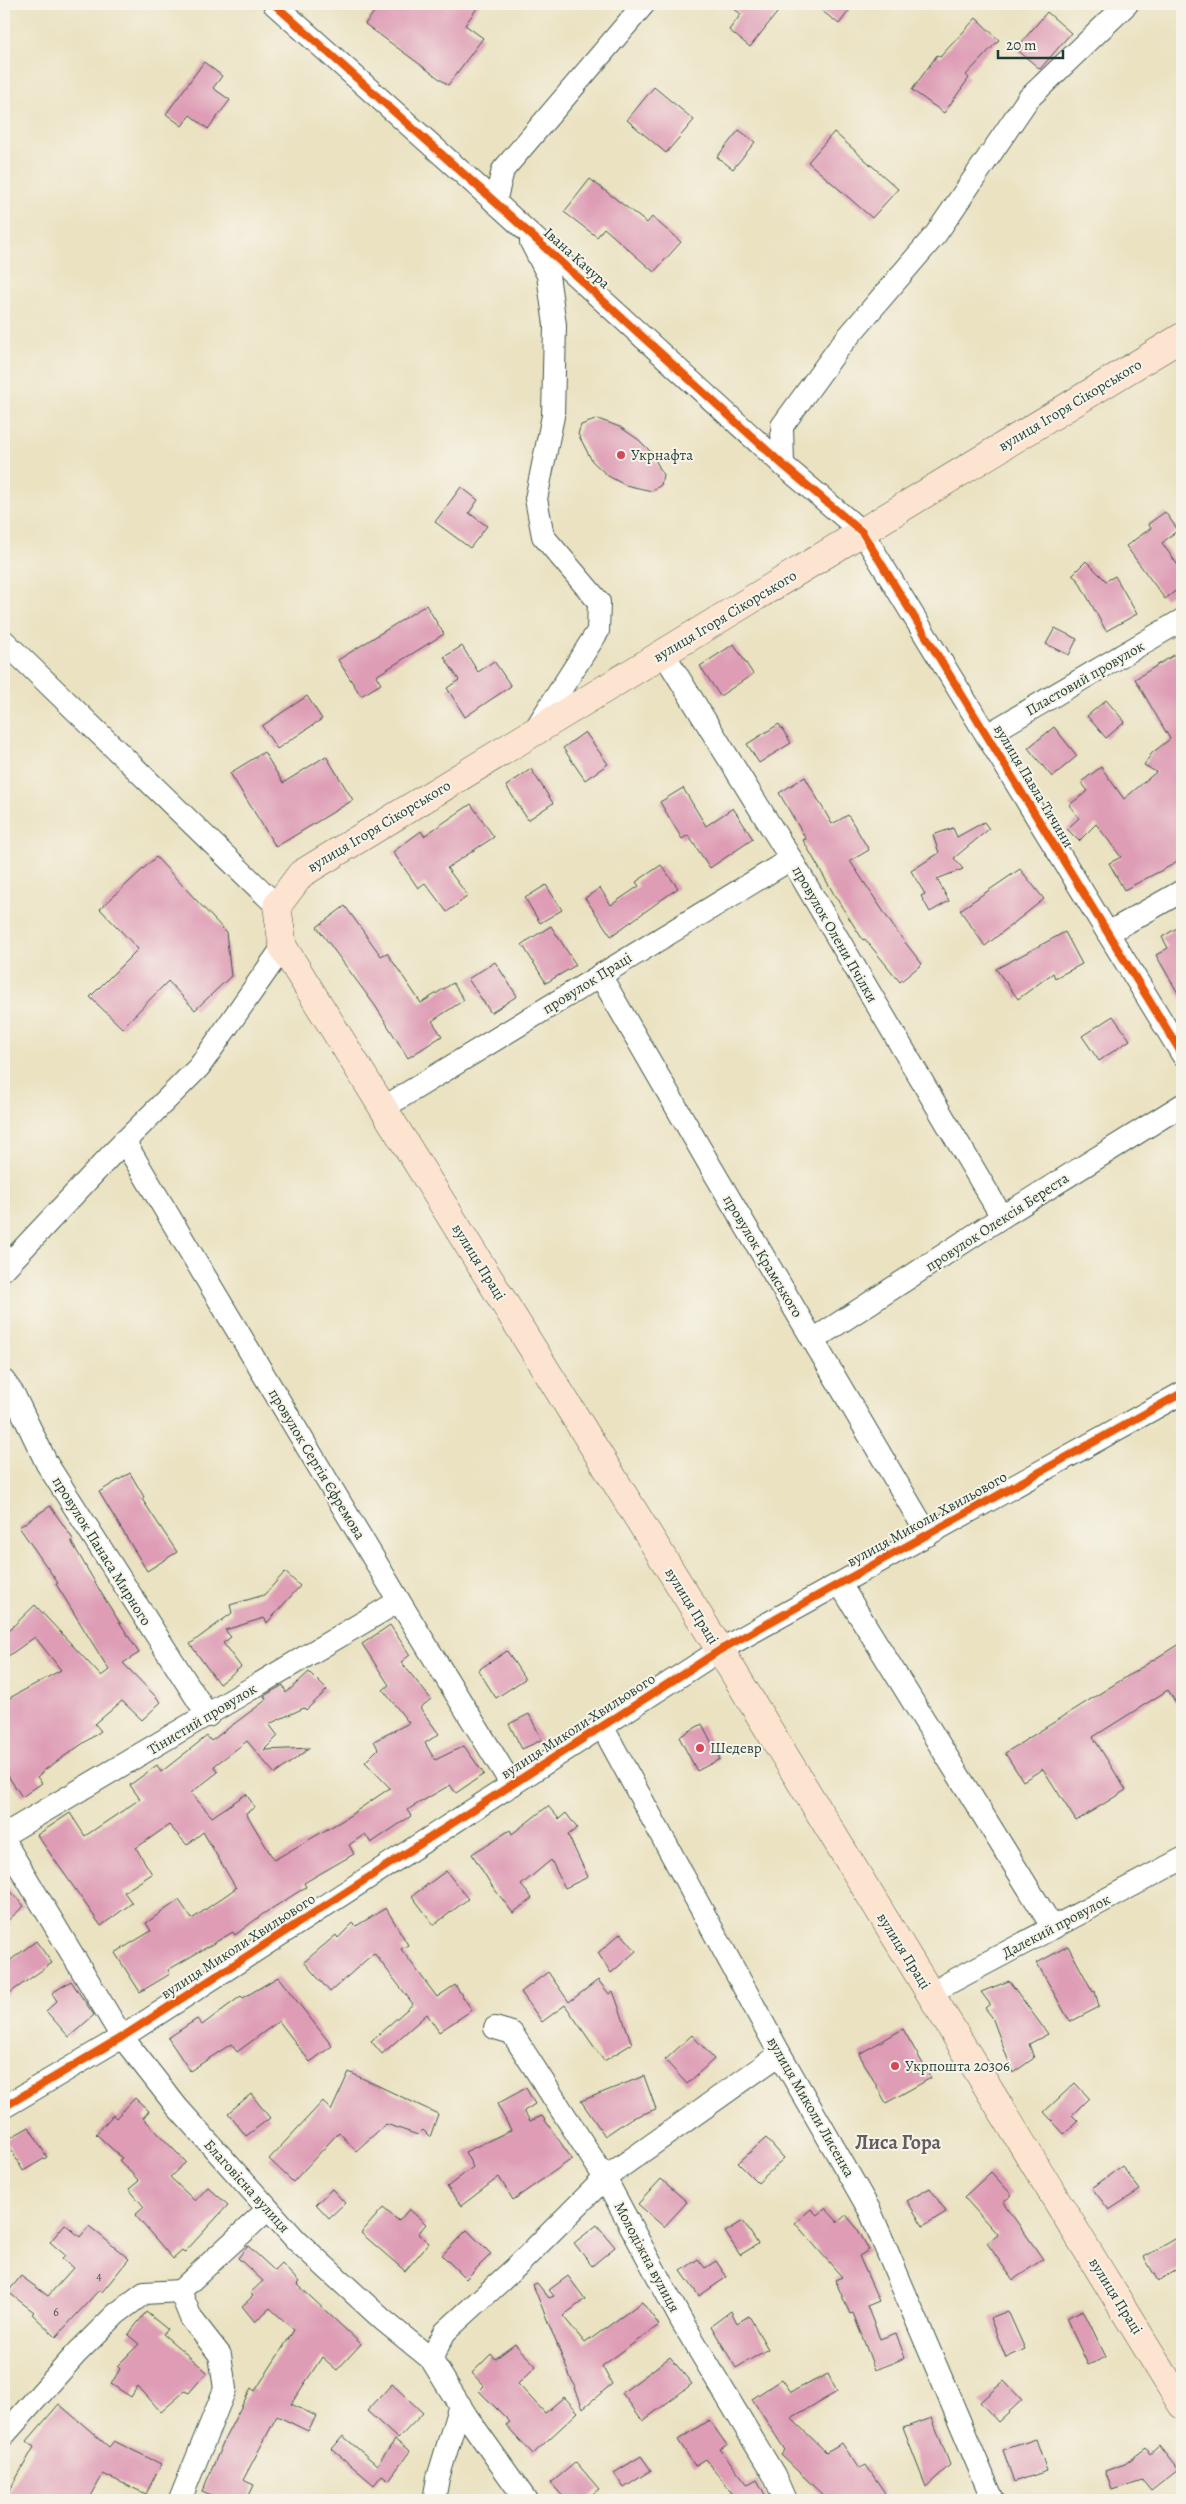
<svg xmlns="http://www.w3.org/2000/svg" width="1186" height="2504" font-family="Alegreya,serif">
  <style>
    .building { fill: #de9cb5 }
    .lines { fill: none; stroke-linecap: round; stroke-linejoin: round }
    .street-casing { stroke: #3d5649; stroke-width: 24 }
    .secondary-casing { stroke: #3d5649; stroke-width: 29 }
    .street { stroke: #fff; stroke-width: 22 }
    .secondary { stroke: #fde4d1; stroke-width: 28 }
    .cycleway-casing { stroke: #f7f3e8; stroke-width: 11 }
    .cycleway { stroke: #e8590c; stroke-width: 8 }
    .poi-dot { fill: #d1495b; stroke: #f7f3e8; stroke-width: 2 }
    .labels { text-anchor: middle; dominant-baseline: central; stroke-width: 4; stroke-linejoin: round; paint-order: stroke }
    .number-label { font-size: 12px; fill: #4f5554 }
    .street-label { font-size: 15px; fill: #1f3d34; stroke: #f7f3e8 }
    .poi-label { font-size: 15px; fill: #1f3d34; stroke: #f7f3e8; text-anchor: start }
    .district-label { font-size: 20px; font-weight: bold; fill: #625e61; stroke: #f7f3e8 }
  </style>
  <rect width="100%" height="100%" fill="#f7f3e8"/>
  <filter id="ink" filterUnits="userSpaceOnUse"><feTurbulence type="fractalNoise" baseFrequency=".02" numOctaves="2"/><feDisplacementMap in="SourceGraphic" scale="10" xChannelSelector="R" yChannelSelector="G"/><feConvolveMatrix kernelMatrix="1 2 1 2 8 2 1 2 1" color-interpolation-filters="sRGB"/></filter>
  <filter id="wash" filterUnits="userSpaceOnUse"><feTurbulence type="fractalNoise" baseFrequency=".0096" numOctaves="4" result="noise"/><feDisplacementMap in="SourceGraphic" scale="20" xChannelSelector="R" yChannelSelector="G"/><feGaussianBlur stdDeviation="1.12" result="paint"/><feColorMatrix in="noise" values="0 0 0 0 0 0 0 0 0 0 0 0 0 0 0 0 0 1.4 0 .05"/><feComposite in="paint" operator="in"/></filter>
  <g filter="url(#wash)">
    <rect width="100%" height="100%" fill="#eae2c1"/>
    <g id="blocks">
      <g class="building">
        <path d="M380,4H480L465,25L483,38L448,85L365,24Z"/>
        <path d="M727,4H784L750,47L729,30L741,14Z"/>
        <path d="M813,4H854L839,24Z"/>
        <path d="M1047,12L1071,33L1040,69L1016,49Z"/>
        <path d="M976,18L999,40L966,75L969,78L944,113L912,90L937,55L940,57Z"/>
        <path d="M204,62L222,76L213,88L230,100L208,129L190,115L182,126L166,114Z"/>
        <path d="M654,87L694,120L666,153L627,120Z"/>
        <path d="M739,130L755,142L733,169L717,157Z"/>
        <path d="M834,132L898,189L872,218L808,162Z"/>
        <path d="M590,179L647,223L652,217L681,242L654,272L604,228L597,237L564,212Z"/>
        <path d="M598,419L620,427L639,440L652,453L663,475L661,485L652,491L625,485L608,476L592,461L578,434L581,425Z"/>
        <path d="M461,487L478,500L469,513L487,526L470,548L435,522Z"/>
        <path d="M1165,512L1178,530L1162,543L1182,571V586L1165,599L1126,546L1151,528L1148,524Z"/>
        <path d="M1086,561L1106,581L1115,576L1137,614L1106,631L1078,580L1072,575Z"/>
        <path d="M426,605L444,634L376,676L381,684L361,696L338,660Z"/>
        <path d="M1055,628L1077,639L1069,655L1046,644Z"/>
        <path d="M734,644L753,674L720,696L700,666Z"/>
        <path d="M462,646L478,672L494,661L511,686L465,717L447,688L459,680L444,657Z"/>
        <path d="M1182,650V857L1172,865L1124,890L1109,863L1121,857L1096,824L1079,841L1067,829L1079,818L1069,805L1088,791L1081,782L1101,767L1124,799L1156,772L1144,765L1152,753L1170,739L1135,679Z"/>
        <path d="M307,696L322,719L277,749L262,726Z"/>
        <path d="M1106,700L1125,722L1106,738L1087,716Z"/>
        <path d="M779,724L791,743L759,763L747,744Z"/>
        <path d="M1054,727L1077,756L1052,777L1028,748Z"/>
        <path d="M585,732L608,764L585,780L563,748Z"/>
        <path d="M264,752L283,783L326,756L353,800L276,847L230,773Z"/>
        <path d="M531,769L553,803L528,820L506,786Z"/>
        <path d="M805,777L832,824L848,815L869,850L850,861L897,932L922,964L900,982L865,939L863,940L835,896L803,840L806,839L779,793Z"/>
        <path d="M683,788L706,826L733,808L753,839L710,868L688,835L682,839L660,802Z"/>
        <path d="M471,804L494,837L447,868L468,896L447,912L425,883L418,888L393,852L421,831L424,836Z"/>
        <path d="M984,822L989,829L954,858L963,869L937,879L949,901L930,912L921,896L925,894L911,871L939,853L933,835L953,828L957,837Z"/>
        <path d="M156,857L226,932L231,976L195,1010L168,981L122,1028L90,997L138,949L100,909Z"/>
        <path d="M661,865L678,888L611,936L585,898L600,888L611,905L639,886L636,882Z"/>
        <path d="M1020,869L1044,899L985,946L960,910Z"/>
        <path d="M546,885L562,910L540,923L525,898Z"/>
        <path d="M345,906L381,956L387,953L421,1003L453,983L464,1000L432,1021L442,1036L408,1058L376,1007L317,927Z"/>
        <path d="M1182,925V1000L1156,955L1168,948L1162,937Z"/>
        <path d="M551,926L576,965L546,983L522,944Z"/>
        <path d="M1065,932L1082,964L1055,978L1053,973L1018,999L996,969Z"/>
        <path d="M495,962L517,996L491,1013L468,979Z"/>
        <path d="M1113,1016L1130,1040L1099,1061L1082,1036Z"/>
        <path d="M130,1473L144,1497L142,1499L177,1552L147,1571L99,1492Z"/>
        <path d="M50,1506L73,1539L71,1541L103,1596L139,1653L123,1663L161,1702L142,1720L122,1701L95,1724L101,1731L46,1769L37,1777L42,1783L22,1797L4,1770V1701L61,1670L35,1637L4,1659V1635L35,1605L101,1676L109,1670L56,1584L58,1583L19,1527Z"/>
        <path d="M285,1572L300,1586L267,1623L264,1618L225,1630L231,1637L223,1643L241,1667L219,1684L190,1644L232,1613L230,1605L264,1595Z"/>
        <path d="M390,1625L410,1655L401,1662L431,1699L420,1708L439,1734L425,1743L435,1760L464,1746L484,1774L456,1793L450,1785L407,1810L411,1816L371,1843L365,1834L349,1845L354,1854L304,1883L306,1887L263,1914L235,1935L233,1932L168,1970L170,1974L140,1992L115,1953L151,1931L146,1923L179,1900L192,1919L236,1888L203,1832L187,1845L169,1825L136,1848L152,1874L124,1892L132,1903L101,1926L37,1835L70,1813L85,1836L140,1799L130,1785L157,1765L161,1772L207,1736L211,1741L266,1700L264,1696L283,1685L286,1693L309,1672L327,1690L306,1710L304,1708L269,1724L278,1736L264,1750L310,1748L275,1774L247,1741L214,1766L218,1772L191,1793L212,1817L246,1794L255,1807L246,1813L274,1860L343,1820L390,1788L365,1762L378,1749L374,1741L409,1723L383,1690L389,1685L362,1644Z"/>
        <path d="M1182,1642V1713L1168,1690L1093,1737L1126,1790L1076,1821L1043,1769L1023,1781L1005,1753Z"/>
        <path d="M507,1651L525,1679L496,1698L478,1670Z"/>
        <path d="M529,1714L542,1740L522,1749L509,1724Z"/>
        <path d="M702,1724L720,1759L697,1771L679,1737Z"/>
        <path d="M548,1806L559,1819L566,1813L577,1828L568,1835L588,1877L565,1888L551,1860L521,1885L532,1898L513,1913L492,1886L472,1854L510,1830L512,1834Z"/>
        <path d="M446,1871L468,1899L434,1925L412,1896Z"/>
        <path d="M4,1884L24,1906L4,1924Z"/>
        <path d="M386,1908L408,1945L401,1949L437,1997L455,1985L472,2010L439,2032L427,2014L382,2054L371,2041L413,2004L374,1953L330,1992L304,1962L336,1935L338,1938L353,1923L356,1926Z"/>
        <path d="M621,1933L636,1951L611,1973L598,1953Z"/>
        <path d="M36,1941L52,1963L4,1997V1965Z"/>
        <path d="M1068,1946L1093,1992L1095,1991L1099,2007L1070,2022L1037,1963Z"/>
        <path d="M548,1972L569,2002L598,1980L609,1994L613,1991L632,2044L604,2061L565,2005L542,2022L521,1992Z"/>
        <path d="M278,1977L332,2046L310,2062L279,2021L237,2052L231,2044L190,2071L168,2038L197,2019L202,2025L241,1996L243,1998Z"/>
        <path d="M71,1981L94,2015L69,2037L46,2011L57,2001L52,1993Z"/>
        <path d="M1009,1981L1048,2034L1029,2044L1034,2058L1013,2073L992,2017L985,2008L990,2004L981,1992Z"/>
        <path d="M903,2029L931,2078L886,2103L859,2054Z"/>
        <path d="M692,2035L714,2059L687,2084L665,2060Z"/>
        <path d="M349,2072L438,2114L430,2137L423,2130L418,2135L386,2124L356,2151L339,2132L293,2182L269,2159L323,2101L331,2111Z"/>
        <path d="M644,2076L656,2109L630,2119L605,2136L581,2101Z"/>
        <path d="M1075,2083L1089,2098L1072,2115L1078,2121L1064,2134L1044,2112Z"/>
        <path d="M526,2088L535,2104L524,2111L530,2121L542,2116L572,2159L513,2200L499,2177L461,2206L447,2187L473,2167L465,2152L511,2130L497,2104Z"/>
        <path d="M251,2094L270,2118L246,2136L228,2113Z"/>
        <path d="M135,2098L149,2111L143,2118L186,2162L170,2177L195,2201L208,2187L228,2205L184,2253L182,2251L173,2259L135,2215L144,2207L129,2189L139,2181L119,2160L122,2158L96,2134L113,2115L116,2118Z"/>
        <path d="M29,2127L47,2157L23,2171L6,2140Z"/>
        <path d="M766,2138L784,2158L758,2183L738,2163Z"/>
        <path d="M1122,2166L1140,2190L1109,2210L1092,2188Z"/>
        <path d="M991,2172L1012,2195L1003,2202L1043,2259L1013,2280L987,2243L998,2235L964,2197Z"/>
        <path d="M661,2179L687,2202L664,2227L638,2204Z"/>
        <path d="M930,2188L946,2212L923,2226L907,2201Z"/>
        <path d="M332,2189L345,2203L329,2218L316,2204Z"/>
        <path d="M383,2208L399,2221L409,2209L426,2224L418,2234L429,2243L405,2271L361,2233Z"/>
        <path d="M825,2208L838,2222L846,2215L857,2228L869,2250L859,2256L879,2301L867,2306L880,2339L896,2333L905,2358L875,2370L853,2313L850,2314L835,2280L842,2277L795,2223L811,2209L817,2215Z"/>
        <path d="M743,2221L758,2244L740,2255L725,2232Z"/>
        <path d="M65,2224L80,2237L89,2226L129,2259L102,2292L99,2290L56,2337L32,2314L34,2312L8,2292L21,2276L48,2296L73,2268L62,2259L65,2255L50,2242Z"/>
        <path d="M597,2225L615,2247L592,2266L574,2243Z"/>
        <path d="M467,2230L491,2254L466,2279L442,2255Z"/>
        <path d="M1182,2235V2266L1158,2281L1144,2257Z"/>
        <path d="M248,2246L275,2271L282,2264L299,2282L297,2284L361,2344L337,2370L322,2357L291,2404L316,2416L308,2431L277,2416L243,2480L254,2485L247,2500H221L202,2492L225,2438L251,2388L255,2391L294,2330L270,2308L255,2322L242,2306L253,2296L250,2293L263,2281L238,2258Z"/>
        <path d="M698,2259L705,2268L716,2261L727,2277L699,2296L681,2271Z"/>
        <path d="M568,2276L585,2299L563,2316L585,2343L642,2302L659,2325L602,2366L612,2384L583,2408L575,2388L576,2387L571,2379L533,2285L537,2283L549,2298L554,2296L549,2290Z"/>
        <path d="M1083,2310L1106,2357L1088,2365L1066,2318Z"/>
        <path d="M731,2311L737,2323L749,2316L768,2349L736,2368L711,2326Z"/>
        <path d="M1008,2311L1025,2349L1006,2358L990,2318Z"/>
        <path d="M146,2312L167,2329L163,2334L207,2372L189,2393L185,2391L161,2412L138,2386L131,2397L111,2384L120,2369L117,2366L139,2344L128,2335Z"/>
        <path d="M515,2344L536,2366L518,2384L545,2413L564,2397L578,2412L533,2454L506,2425L510,2422L479,2391L484,2386L472,2373L491,2354L495,2359Z"/>
        <path d="M670,2357L692,2384L643,2421L622,2393Z"/>
        <path d="M828,2374L837,2392L791,2418L826,2452L842,2443L859,2469L866,2465L885,2493L874,2500H828L781,2455L785,2450L752,2399L782,2379L791,2392Z"/>
        <path d="M1004,2381L1022,2400L998,2422L980,2402Z"/>
        <path d="M392,2384L423,2413L398,2439L367,2411Z"/>
        <path d="M59,2404L109,2447L114,2441L161,2464L146,2494L103,2474L89,2500H4L34,2447L27,2441Z"/>
        <path d="M932,2418L950,2465L926,2487L903,2428Z"/>
        <path d="M709,2420L727,2445L720,2449L748,2485L757,2480L768,2500H719L732,2493L706,2459L695,2466L678,2440Z"/>
        <path d="M343,2436L377,2465L395,2440L410,2451L389,2480L382,2475L374,2485L332,2449Z"/>
        <path d="M1036,2439L1047,2471L1014,2482L1003,2450Z"/>
        <path d="M1159,2446L1178,2470L1151,2491L1142,2480L1112,2490L1105,2471L1125,2464L1146,2448L1150,2454Z"/>
        <path d="M641,2456L651,2470L624,2488L614,2473Z"/>
        <path d="M576,2462L599,2489L585,2500H566L551,2483Z"/>
      </g>
    </g>
  </g>
  <g filter="url(#ink)">
    <use href="#blocks" fill-opacity="0" stroke="#3d5649" stroke-width="1"/>
    <g class="lines">
      <defs>
        <g id="street">
          <path d="M274,4L495,202L783,465L862,532L1182,1054"/>
          <path d="M495,202L503,170L644,4"/>
          <path d="M531,242L548,275L555,325L553,416L536,499L543,536L599,602L598,631L534,731"/>
          <path d="M783,465L782,426L841,345L936,234L1028,99L1127,4"/>
          <path d="M4,641L277,906"/>
          <path d="M664,654L791,859L1002,1217"/>
          <path d="M987,735L1182,620"/>
          <path d="M1108,933L1182,891"/>
          <path d="M600,975L712,1169L928,1535"/>
          <path d="M383,1108L791,859"/>
          <path d="M124,1141L399,1601L512,1785"/>
          <path d="M4,1269L111,1155L199,1067L283,947"/>
          <path d="M813,1340L1002,1217L1182,1105"/>
          <path d="M4,1381L14,1395L47,1464L208,1716"/>
          <path d="M840,1584L1053,1928"/>
          <path d="M602,1726L780,2054L870,2211L993,2500"/>
          <path d="M4,1835L399,1601"/>
          <path d="M4,1841L122,2037L177,2107L296,2240L383,2320L431,2359L467,2417L526,2500"/>
          <path d="M930,1993L1182,1859"/>
          <path d="M495,2028L512,2033L605,2178L681,2320L774,2475L785,2500"/>
          <path d="M4,2107L122,2037L720,1650L1182,1393"/>
          <path d="M180,2291L191,2318L220,2355L225,2389L180,2500"/>
          <path d="M180,2291L268,2209"/>
          <path d="M431,2359L445,2332L515,2268L605,2178L780,2054"/>
          <path d="M4,2435L76,2354L116,2314L144,2293L180,2291"/>
          <path d="M434,2500L438,2478L460,2405"/>
        </g>
        <path id="secondary" d="M1182,337L301,874L277,906L283,947L720,1650L1182,2405"/>
      </defs>
      <use href="#street" class="street-casing"/>
      <use href="#secondary" class="secondary-casing"/>
      <use href="#street" class="street"/>
      <use href="#secondary" class="secondary"/>
      <defs>
        <g id="cycleway">
          <path d="M274,4L495,202L783,465L862,532L1182,1054"/>
          <path d="M4,2107L122,2037L720,1650L1182,1393"/>
        </g>
      </defs>
      <use href="#cycleway" class="cycleway-casing"/>
      <use href="#cycleway" class="cycleway"/>
    </g>
  </g>
  <g class="poi-dot">
    <circle cx="621" cy="455" r="5"/>
    <circle cx="700" cy="1748" r="5"/>
    <circle cx="895" cy="2066" r="5"/>
  </g>
  <g class="labels">
    <g class="number-label">
      <text x="99" y="2276">4</text>
      <text x="56" y="2312">6</text>
    </g>
    <g class="street-label">
      <text transform="translate(577 258) rotate(42)">Івана Качура</text>
      <text transform="translate(1070 405) rotate(-31)">вулиця Ігоря Сікорського</text>
      <text transform="translate(725 616) rotate(-31)">вулиця Ігоря Сікорського</text>
      <text transform="translate(1085 678) rotate(-30)">Пластовий провулок</text>
      <text transform="translate(1034 786) rotate(59)">вулиця Павла Тичини</text>
      <text transform="translate(379 826) rotate(-31)">вулиця Ігоря Сікорського</text>
      <text transform="translate(835 934) rotate(60)">провулок Олени Пчілки</text>
      <text transform="translate(587 983) rotate(-32)">провулок Праці</text>
      <text transform="translate(997 1222) rotate(-33)">провулок Олексія Береста</text>
      <text transform="translate(763 1256) rotate(59)">провулок Крамського</text>
      <text transform="translate(479 1262) rotate(58)">вулиця Праці</text>
      <text transform="translate(317 1464) rotate(59)">провулок Сергія Єфремова</text>
      <text transform="translate(927 1519) rotate(-29)">вулиця Миколи Хвильового</text>
      <text transform="translate(102 1551) rotate(58)">провулок Панаса Мирного</text>
      <text transform="translate(692 1606) rotate(58)">вулиця Праці</text>
      <text transform="translate(202 1719) rotate(-31)">Тінистий провулок</text>
      <text transform="translate(578 1726) rotate(-33)">вулиця Миколи Хвильового</text>
      <text transform="translate(1056 1926) rotate(-28)">Далекий провулок</text>
      <text transform="translate(238 1946) rotate(-33)">вулиця Миколи Хвильового</text>
      <text transform="translate(904 1951) rotate(58)">вулиця Праці</text>
      <text transform="translate(811 2107) rotate(60)">вулиця Миколи Лисенка</text>
      <text transform="translate(247 2186) rotate(48)">Благовісна вулиця</text>
      <text transform="translate(647 2257) rotate(62)">Молодіжна вулиця</text>
      <text transform="translate(1116 2296) rotate(58)">вулиця Праці</text>
    </g>
    <g class="poi-label">
      <text x="631" y="455">Укрнафта</text>
      <text x="710" y="1748">Шедевр</text>
      <text x="905" y="2066">Укрпошта 20306</text>
    </g>
    <g class="district-label">
      <text x="898" y="2142">Лиса Гора</text>
    </g>
  </g>
  <rect width="1186" height="2504" fill="none" stroke="#f7f3e8" stroke-width="20"/>
  <path d="M998 50v8h65v-8" fill="none" stroke="#1f3d34" stroke-width="2.5"/>
  <text x="1006" y="50" font-size="15" fill="#1f3d34" stroke="#f7f3e8" stroke-width="4" paint-order="stroke">20 m</text>
</svg>
